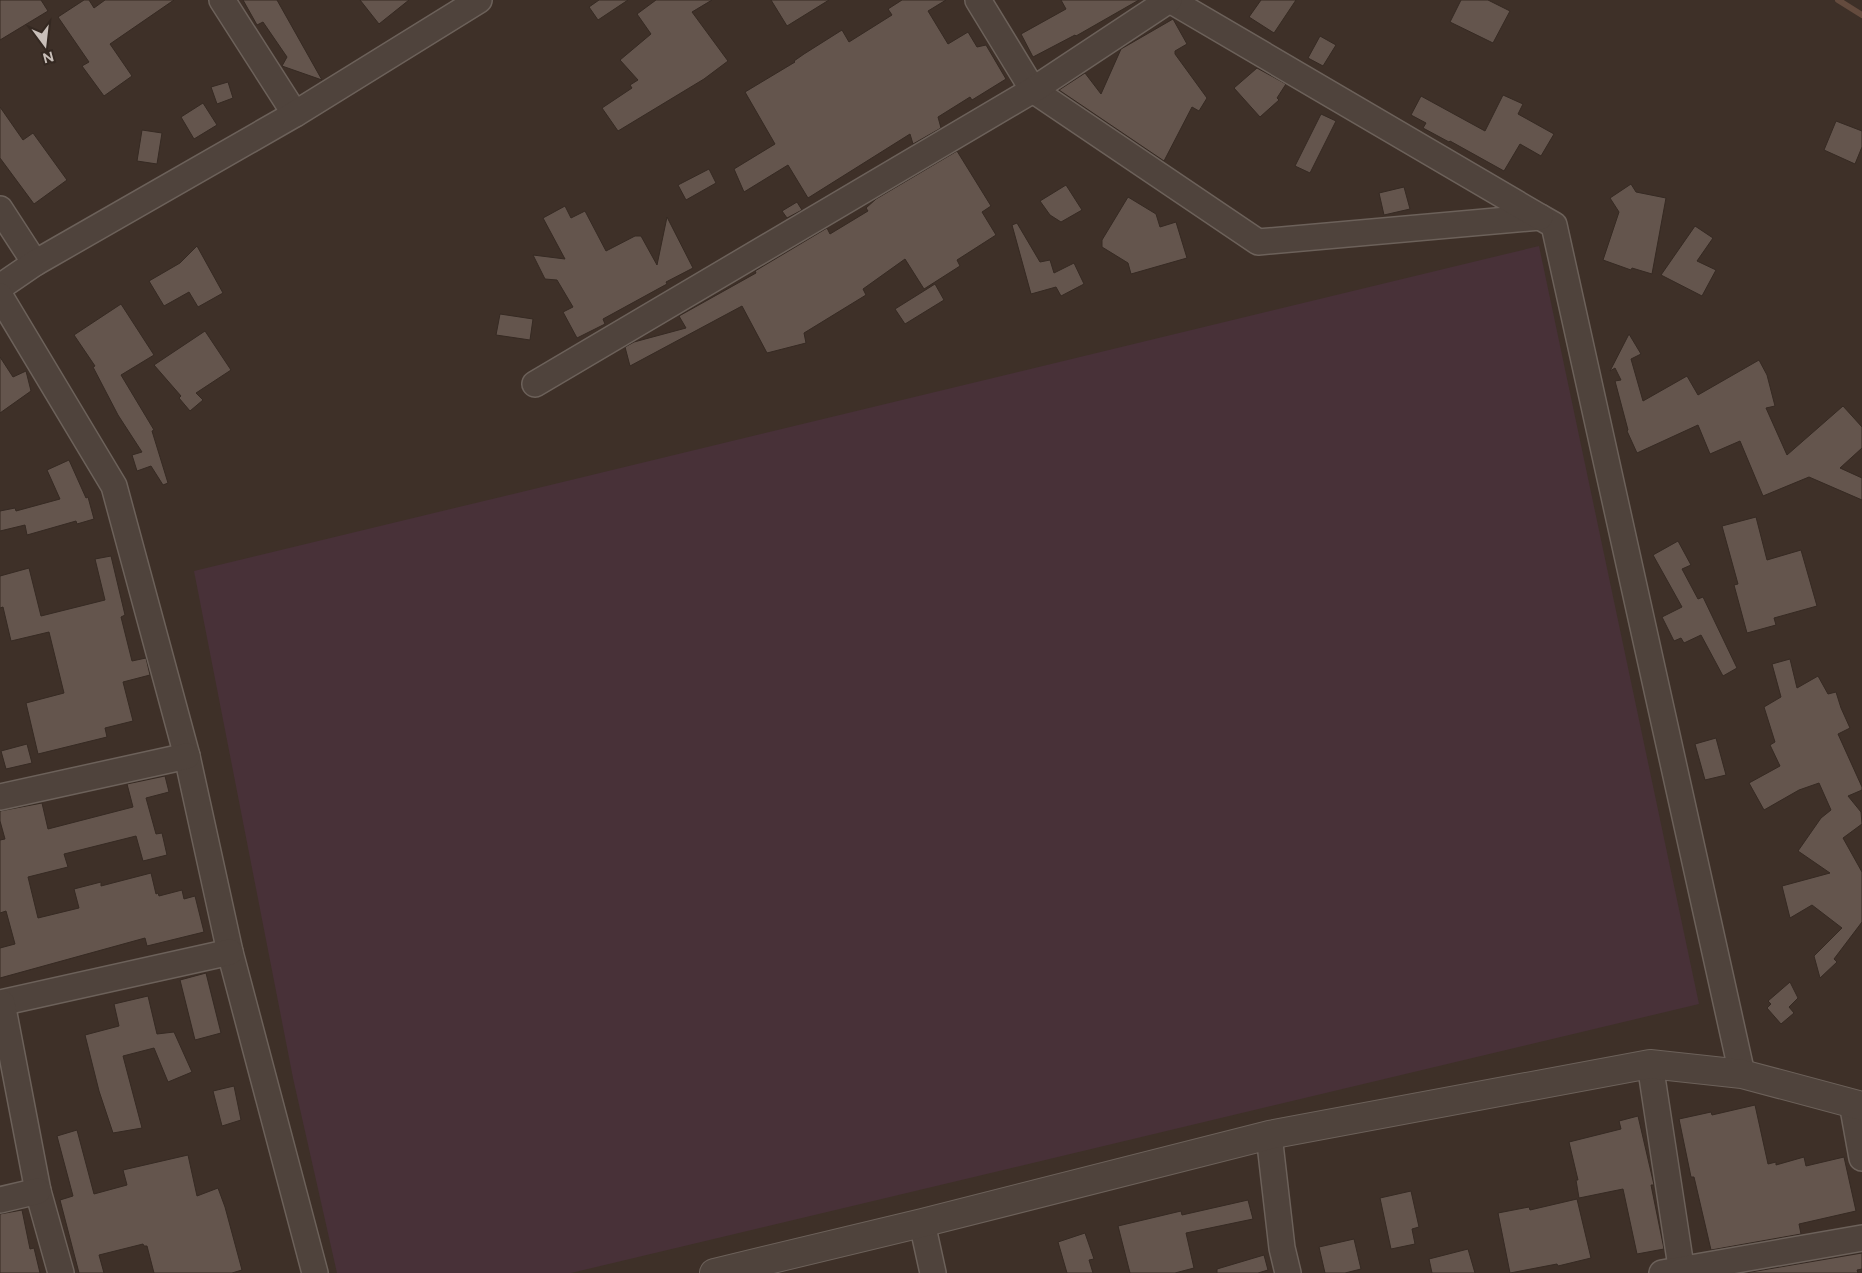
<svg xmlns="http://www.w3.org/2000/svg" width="1862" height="1273" font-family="Figtree,sans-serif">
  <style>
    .green { fill: #483138 }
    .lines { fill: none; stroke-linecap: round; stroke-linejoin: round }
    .stream { stroke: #644b3e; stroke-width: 6 }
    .building { fill: #64554d; stroke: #362a23 }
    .minor-casing { stroke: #6c615a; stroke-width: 28 }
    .tertiary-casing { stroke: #6c615a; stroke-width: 30 }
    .minor { stroke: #4f433c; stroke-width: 25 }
    .tertiary { stroke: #4f433c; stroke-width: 28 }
  </style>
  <rect width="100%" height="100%" fill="#3e3028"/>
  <path class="green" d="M1539,246L1699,1004L571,1273H337L293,1078L194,571Z"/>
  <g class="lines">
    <path class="stream" d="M1838,0L1862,15"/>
  </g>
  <g class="building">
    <path d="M0,0H41L48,11L0,40Z"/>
    <path d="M84,0H89L94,8L105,0H174L110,44L132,76L104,96L82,66L89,62L58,17Z"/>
    <path d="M243,0H277L322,80L282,66L287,57L263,22L257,25Z"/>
    <path d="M360,0H409L379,24Z"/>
    <path d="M599,0H628L598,20L589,7Z"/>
    <path d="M656,0H712L692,12L728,61L704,79L618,131L602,108L632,88L630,85L638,80L620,60L651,34L637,14Z"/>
    <path d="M771,0H829L787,26Z"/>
    <path d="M902,0H946L928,11L948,44L968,32L977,47L986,45L1006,79L972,100L970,97L938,117L941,128L913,144L910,134L808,198L788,165L744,192L734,169L775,144L745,92L795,62L794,61L804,54L842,30L849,42L892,15L888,9Z"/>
    <path d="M1061,0H1139L1076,36L1075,35L1033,57L1021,34L1066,9Z"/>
    <path d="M1261,0H1296L1274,33L1249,17Z"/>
    <path d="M1461,0H1488L1510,11L1493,43L1450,22Z"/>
    <path d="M1173,19L1187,44L1175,51V54L1207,98L1199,111L1192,107L1164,161L1059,90L1085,73L1101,94L1121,49Z"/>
    <path d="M1320,36L1336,45L1323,66L1308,58Z"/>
    <path d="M1257,68L1286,84L1277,98L1279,100L1260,117L1234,88Z"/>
    <path d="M228,82L233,98L217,104L211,87Z"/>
    <path d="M1503,95L1523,104L1518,114L1554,134L1541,156L1520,144L1504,171L1450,141L1449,142L1423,128L1426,123L1411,115L1421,96L1485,131Z"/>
    <path d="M203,103L217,125L194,139L181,117Z"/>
    <path d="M0,107L23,140L33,133L67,180L34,204L0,158Z"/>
    <path d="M1321,114L1336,121L1310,173L1295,166Z"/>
    <path d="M1836,121L1862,131V147L1855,164L1824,150Z"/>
    <path d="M142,130L162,133L157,164L137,161Z"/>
    <path d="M957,151L991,206L982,212L996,235L957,260L960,266L924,289L905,259L863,289L866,295L804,333L806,343L767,353L742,306L630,366L625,347L634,342L686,328L679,316L756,273L755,271L827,228L830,234L868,211L866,208L876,199Z"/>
    <path d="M709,169L716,183L686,200L678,185Z"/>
    <path d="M1631,184L1636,192L1666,198L1652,274L1632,268L1631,270L1603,260L1619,212L1610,198Z"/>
    <path d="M1066,185L1082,210L1061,222L1050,215L1040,201Z"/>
    <path d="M1404,187L1410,209L1384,215L1379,193Z"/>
    <path d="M1128,197L1156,214L1160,227L1176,222L1187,258L1131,274L1128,263L1102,247V240Z"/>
    <path d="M797,202L802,210L787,218L782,211Z"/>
    <path d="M565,206L571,218L585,211L606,251L635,236H641L657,265L667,217L693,268L666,282L667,284L603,319L605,324L577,338L563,312L573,307L557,280L545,279L533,255L565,259L543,218Z"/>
    <path d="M1017,223L1040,262L1050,260L1054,273L1074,263L1084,284L1061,296L1056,287L1031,294L1012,225Z"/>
    <path d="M1695,226L1713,238L1697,261L1716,270L1702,296L1661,275Z"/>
    <path d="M197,246L223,293L198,307L189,292L164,306L149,281L180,263Z"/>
    <path d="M935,284L944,300L905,324L895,309Z"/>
    <path d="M121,304L154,355L121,375L154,430L152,431L168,483L163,485L151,466L137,471L132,455L142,452L118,415L93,367L95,366L74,335Z"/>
    <path d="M500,314L533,319L530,340L496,335Z"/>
    <path d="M205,331L231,370L196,393L203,400L190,411L179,398L181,396L154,365Z"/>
    <path d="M1629,334L1641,354L1631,359L1643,401L1687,376L1698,395L1759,360L1767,375L1775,406L1766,408L1787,455L1843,406L1862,427V448L1840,468L1862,478V500L1809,477L1763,496L1740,441L1710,454L1698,425L1637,453L1627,431L1628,430L1615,381L1621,380L1615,368L1610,371Z"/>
    <path d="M0,357L13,377L26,371L31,391L0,413Z"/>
    <path d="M69,460L86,498L88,497L94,519L77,524L76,521L27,535L25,525L0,531V511L15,508L16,511L60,499L47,470Z"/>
    <path d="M1756,517L1767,560L1801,550L1817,606L1774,618L1776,625L1747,633L1734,585L1738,584L1722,526Z"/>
    <path d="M1678,541L1691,565L1682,569L1698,599L1703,597L1737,668L1723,676L1701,635L1684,643L1681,638L1674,641L1662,617L1682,607L1653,555Z"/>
    <path d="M111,556L125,615L121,617L132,661L146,658L150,675L123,682L133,721L105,728L107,737L38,754L26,703L64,693L49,632L11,641L3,607L0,608V576L29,568L41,616L105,600L95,559Z"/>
    <path d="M1790,659L1797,688L1818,676L1828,694L1836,692L1841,708L1850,728L1838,734L1862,787V790L1848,796L1861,812L1862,824L1843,838L1862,872V922L1834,959L1837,962L1820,978L1814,956L1842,928L1812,905L1790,918L1782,886L1830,873L1798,851L1821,818L1831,810L1819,783L1799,790L1764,810L1749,783L1780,766L1770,745L1775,742L1764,707L1781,697L1772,664Z"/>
    <path d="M1716,738L1726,775L1705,780L1695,744Z"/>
    <path d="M27,744L32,763L6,769L1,751Z"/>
    <path d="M165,776L169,792L146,798L156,834L162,833L167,855L143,861L136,836L64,854L68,867L28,877L38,918L79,908L74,889L101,882V886L151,873L156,894L158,893L159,896L182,890L184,899L195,896L204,932L147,946L145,938L0,978V948L15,944L6,911L0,913V840L5,839L0,821V811L42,803L48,829L133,807L127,784Z"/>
    <path d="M206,973L221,1033L195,1040L180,980Z"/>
    <path d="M1790,982L1798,998L1789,1007L1794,1013L1781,1024L1767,1008L1771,1004L1768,1001Z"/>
    <path d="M148,996L157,1034L174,1032L192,1072L168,1082L154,1048L123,1056L142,1128L113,1133L99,1091L85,1035L119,1026L114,1004Z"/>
    <path d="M234,1086L241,1120L222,1126L213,1091Z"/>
    <path d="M1755,1105L1768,1164L1776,1162V1165L1804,1157L1806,1166L1844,1157L1856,1211L1799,1224L1801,1234L1711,1250L1694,1177H1691L1679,1119L1711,1112L1712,1115Z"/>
    <path d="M1638,1116L1654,1185H1651L1664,1249L1637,1254L1623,1189L1579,1198L1576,1180H1578L1569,1142L1621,1129L1619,1121Z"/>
    <path d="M77,1130L94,1194L127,1185L123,1170L188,1155L197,1196L218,1188L225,1207L242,1270L232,1273H154L147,1246H144L143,1244L99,1255L104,1273H79L60,1200L73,1196L57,1136Z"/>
    <path d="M1411,1191L1419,1227L1412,1229L1415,1244L1391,1249L1380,1198Z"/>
    <path d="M1577,1199L1591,1258L1558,1266L1557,1264L1510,1273L1498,1213L1529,1207L1530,1210Z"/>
    <path d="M1248,1200L1253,1219L1186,1233L1194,1268L1175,1273H1130L1118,1226L1181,1211L1182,1215Z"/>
    <path d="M22,1210L30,1249L34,1248L40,1273H0V1214Z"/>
    <path d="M1085,1233L1094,1259L1089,1260L1093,1273H1067L1058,1242Z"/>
    <path d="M1354,1239L1361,1269L1345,1273H1325L1319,1247Z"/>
    <path d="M1468,1249L1475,1273H1432L1429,1259Z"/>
    <path d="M1862,1253V1269L1857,1270L1858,1273H1745Z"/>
    <path d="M1264,1255L1268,1270L1258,1273H1217V1269Z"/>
  </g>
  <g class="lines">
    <defs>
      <g id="minor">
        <path d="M222,0L295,114"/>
        <path d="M978,0L1033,90L1258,242L1540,217L1554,225L1742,1074"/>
        <path d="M1170,0L1540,217"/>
        <path d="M0,209L35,263"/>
        <path d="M0,287L35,263L295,114L479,0"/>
        <path d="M0,296L114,486L187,756L230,952L315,1273"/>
        <path d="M535,384L1033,90L1169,0"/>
        <path d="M0,797L187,756"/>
        <path d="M0,1003L230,952"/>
        <path d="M2,1003L38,1191L61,1273"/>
        <path d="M1650,1064L1682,1273"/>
        <path d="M1852,1103L1862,1158"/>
        <path d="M1269,1135L1282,1248L1288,1273"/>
        <path d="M0,1200L38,1191"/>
        <path d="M922,1223L933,1273"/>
        <path d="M1662,1273L1862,1238"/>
      </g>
      <path id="tertiary" d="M714,1273L922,1223L1269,1135L1650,1064L1742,1074L1862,1106"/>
    </defs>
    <use href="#minor" class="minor-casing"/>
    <use href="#tertiary" class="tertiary-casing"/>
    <use href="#minor" class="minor"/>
    <use href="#tertiary" class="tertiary"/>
  </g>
  <g transform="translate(45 45) rotate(165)" stroke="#342821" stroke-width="4" paint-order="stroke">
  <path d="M0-4L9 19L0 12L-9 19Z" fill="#c9bfb9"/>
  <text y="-8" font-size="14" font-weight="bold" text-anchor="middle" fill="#c9bfb9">N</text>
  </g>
</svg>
